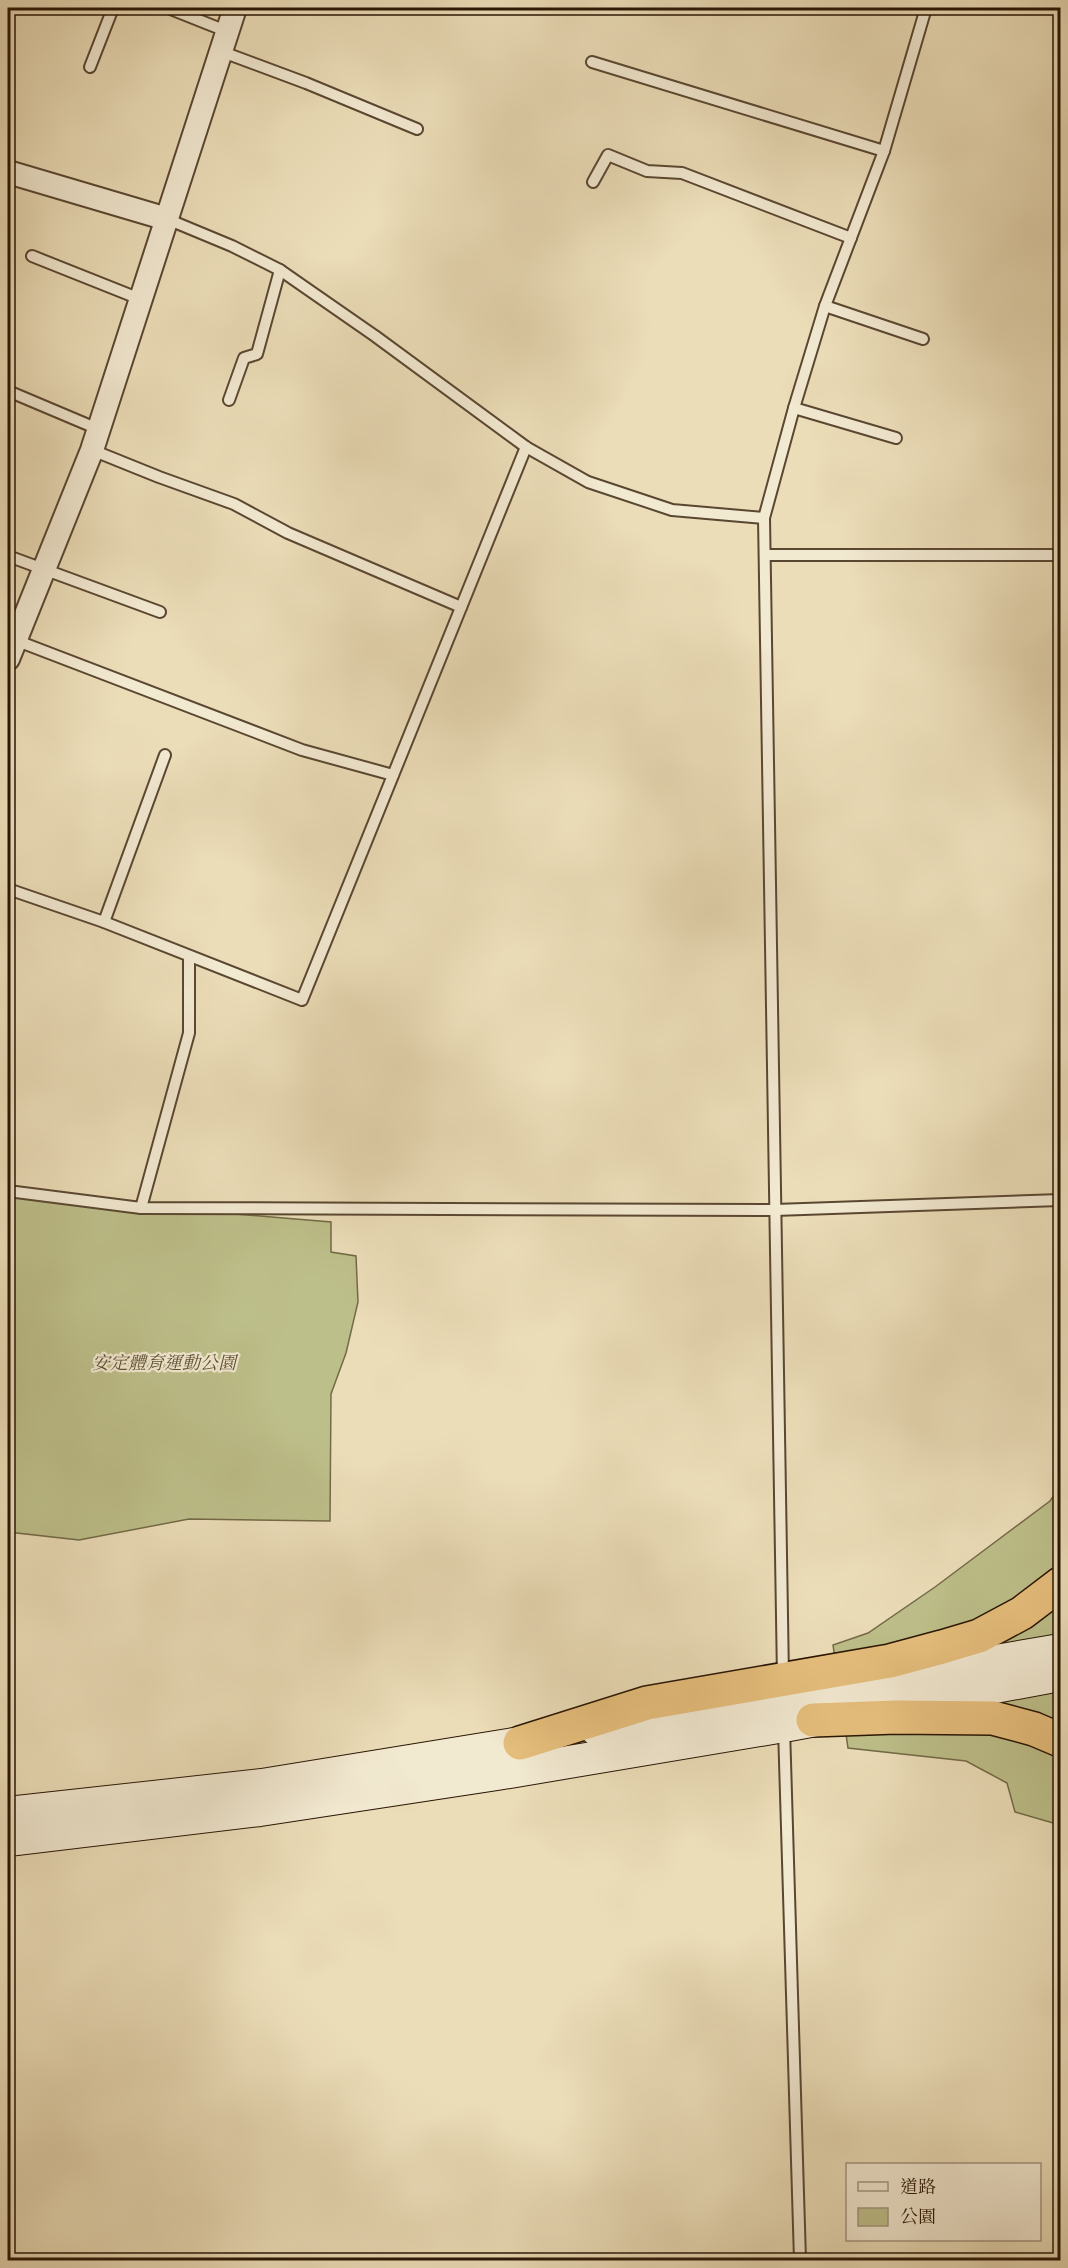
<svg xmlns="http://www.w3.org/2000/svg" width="1068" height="2268" font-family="Alegreya,'Noto Serif TC',serif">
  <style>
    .green { fill: #bdbf8a; stroke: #736a47; stroke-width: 1.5 }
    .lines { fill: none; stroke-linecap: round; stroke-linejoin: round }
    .lane-casing { stroke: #5a4731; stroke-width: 14 }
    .street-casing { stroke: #5a4731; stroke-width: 26 }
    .secondary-casing { stroke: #291504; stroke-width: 34 }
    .highway-casing { stroke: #291504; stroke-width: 36 }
    .lane { stroke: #f2e9d1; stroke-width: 10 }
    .street { stroke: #f2e9d1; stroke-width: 22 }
    .secondary { stroke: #f2e9d1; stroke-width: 32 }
    .highway { stroke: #e6be7c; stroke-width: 33 }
    .labels { text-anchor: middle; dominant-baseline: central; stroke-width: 4.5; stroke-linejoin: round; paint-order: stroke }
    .park-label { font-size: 18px; font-style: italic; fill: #5d5033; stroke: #f2e9d1 }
  </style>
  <rect width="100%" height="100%" fill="#ebddb8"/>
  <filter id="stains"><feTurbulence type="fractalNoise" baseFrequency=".00333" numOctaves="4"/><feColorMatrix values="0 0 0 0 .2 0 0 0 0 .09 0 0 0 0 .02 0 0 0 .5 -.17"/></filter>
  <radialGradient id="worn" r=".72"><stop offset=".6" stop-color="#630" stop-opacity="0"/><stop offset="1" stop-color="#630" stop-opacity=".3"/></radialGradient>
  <g class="green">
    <path d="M8,1195L331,1222V1252L356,1256L358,1302L346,1353L331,1394L330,1521L189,1519L79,1540L8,1532Z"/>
    <path d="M1060,1487V1825L1015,1812L1007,1783L966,1761L848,1748L833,1645L868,1633L935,1587L1050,1501Z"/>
  </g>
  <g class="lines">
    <defs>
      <g id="lane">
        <path d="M168,8L226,31"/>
        <path d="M220,51L306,83L417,129"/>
        <path d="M592,62L884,151"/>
        <path d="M90,67L113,8"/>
        <path d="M593,182L608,155L647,171L682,173L851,238"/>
        <path d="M167,219L232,246L280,270L375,336L526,447L588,482L672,510L764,518"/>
        <path d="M32,256L140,299"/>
        <path d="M825,306L923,339"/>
        <path d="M8,391L98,429"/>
        <path d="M229,400L244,358L257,354L280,270"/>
        <path d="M794,408L896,438"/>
        <path d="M92,450L159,477L234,504L288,533L461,607"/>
        <path d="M766,555H1060"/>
        <path d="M8,556L160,612"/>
        <path d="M15,640L302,750L393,775"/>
        <path d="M8,889L104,922L302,1000L526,447"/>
        <path d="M104,922L165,755"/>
        <path d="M8,1191L141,1208L775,1210L1060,1200"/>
        <path d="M141,1208L189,1033V956"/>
        <path d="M783,1677L764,518L794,408L825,306L884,151L926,8"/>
        <path d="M784,1728L800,2260"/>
      </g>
      <g id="street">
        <path d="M8,172L167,219"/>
        <path d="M8,659L92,450L235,8"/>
      </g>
      <g id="secondary">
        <path d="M597,1730L1060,1650"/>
        <path d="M8,1813L262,1785L545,1739"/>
        <path d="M8,1840L260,1810L497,1774L784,1726L1060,1675"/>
      </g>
      <g id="highway">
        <path d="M813,1720L896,1717L993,1718L1034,1729L1060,1740"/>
        <path d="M520,1743L647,1703L890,1661L942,1647L979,1636L1022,1613L1060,1584"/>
      </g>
    </defs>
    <use href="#lane" class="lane-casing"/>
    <use href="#street" class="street-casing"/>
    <use href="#secondary" class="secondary-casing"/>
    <use href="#highway" class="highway-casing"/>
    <use href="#lane" class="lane"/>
    <use href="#street" class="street"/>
    <use href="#secondary" class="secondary"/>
    <use href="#highway" class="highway"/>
  </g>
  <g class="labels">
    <g class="park-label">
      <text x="164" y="1363">安定體育運動公園</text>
    </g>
  </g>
  <rect width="1068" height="2268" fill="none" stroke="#ebddb8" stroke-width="30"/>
  <rect x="9" y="9" width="1050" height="2250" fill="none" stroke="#291504" stroke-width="3"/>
  <rect x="15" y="15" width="1038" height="2238" fill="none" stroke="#291504" stroke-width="1.5"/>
  <rect x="846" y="2163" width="195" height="78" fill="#f2e9d1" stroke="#a2947f" stroke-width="1.5"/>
  <rect x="858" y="2182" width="30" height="9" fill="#f2e9d1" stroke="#a2947f" stroke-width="1.5"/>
  <text x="900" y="2193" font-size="18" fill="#291504">道路</text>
  <rect x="858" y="2208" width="30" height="18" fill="#bdbf8a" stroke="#a2947f" stroke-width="1.5"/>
  <text x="900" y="2223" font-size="18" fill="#291504">公園</text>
  <rect width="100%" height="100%" filter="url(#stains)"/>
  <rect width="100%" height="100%" fill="url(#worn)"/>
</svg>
